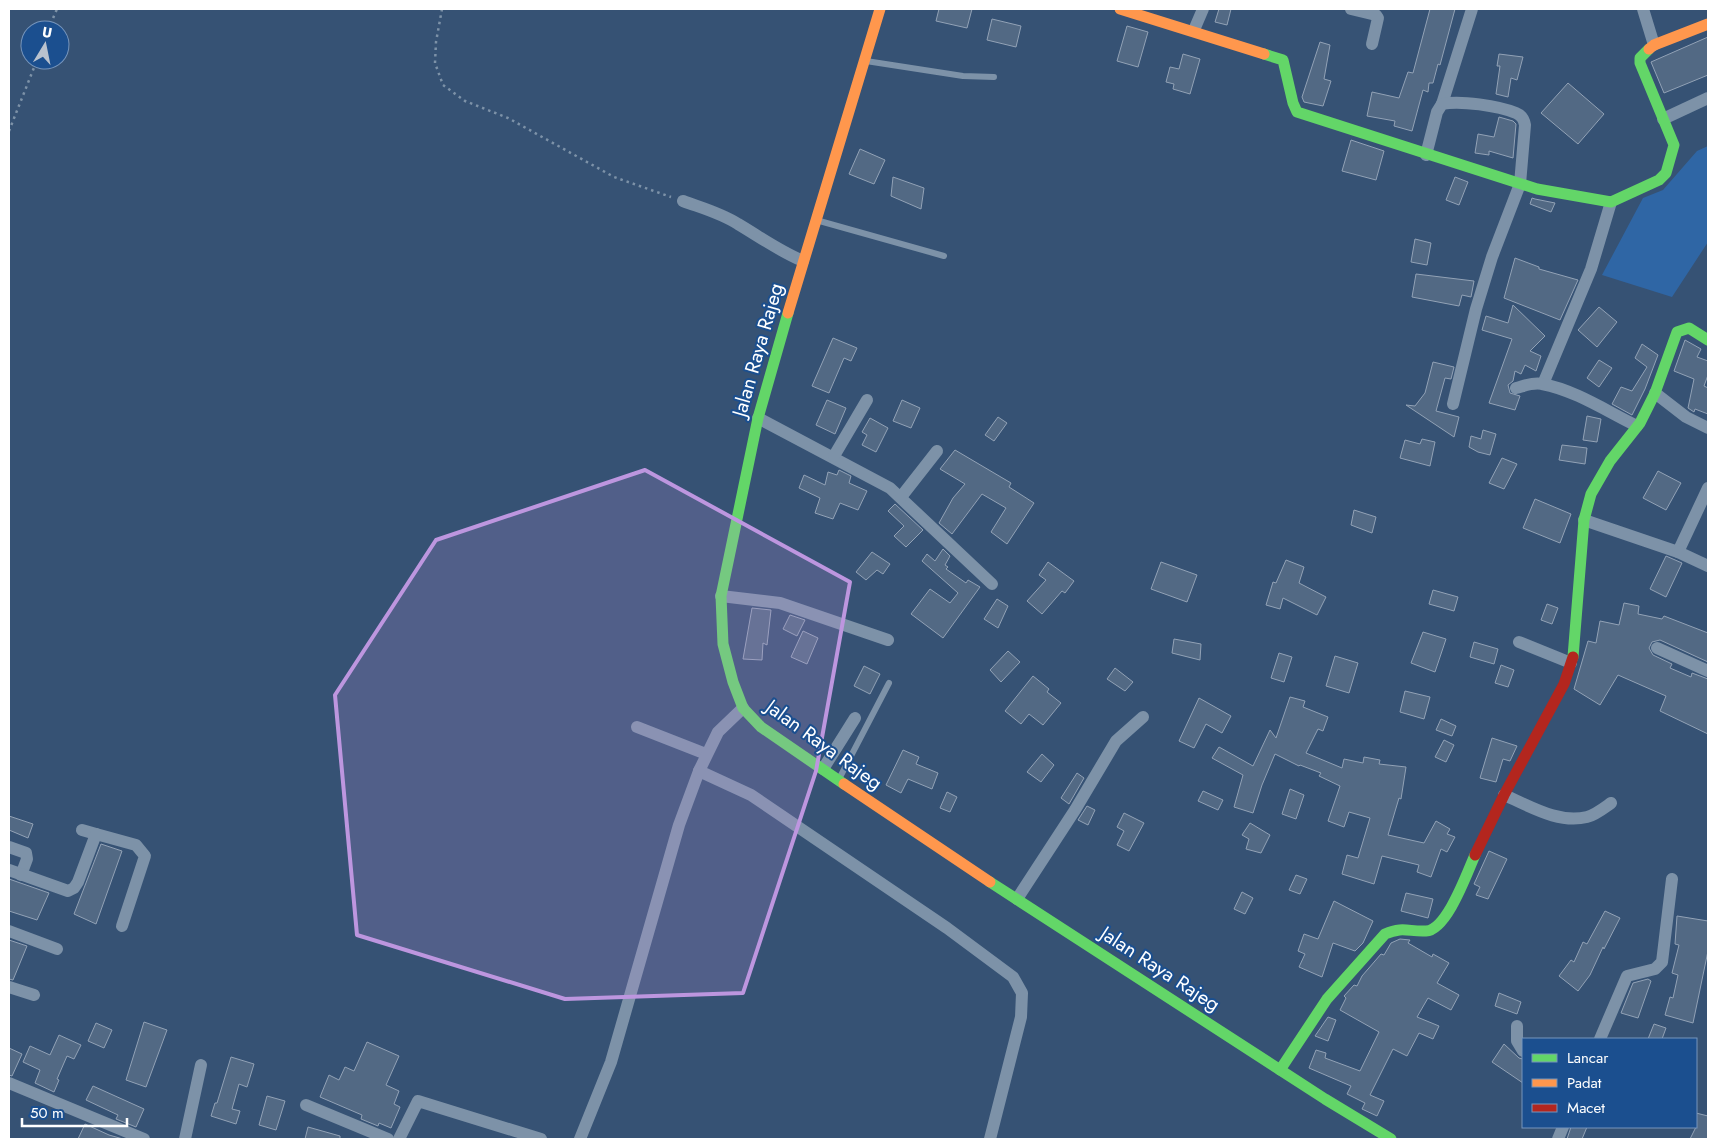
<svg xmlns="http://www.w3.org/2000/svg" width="1717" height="1148" font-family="Jost,sans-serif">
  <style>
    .green { fill: #2f66a5 }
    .building { fill: #526984; stroke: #92a2b6 }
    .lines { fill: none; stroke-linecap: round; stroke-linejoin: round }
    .path { stroke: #7d92a8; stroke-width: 2.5; stroke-dasharray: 2.5 4; stroke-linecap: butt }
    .lane { stroke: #7d92a8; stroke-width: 6 }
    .street { stroke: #7d92a8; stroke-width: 12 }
    .fast { stroke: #63d668; stroke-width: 11 }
    .slow { stroke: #ff974d; stroke-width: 11 }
    .jam { stroke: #b3261e; stroke-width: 11 }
    .marked { fill: #bd96df; fill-opacity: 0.2; stroke: #bd96df; stroke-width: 4; stroke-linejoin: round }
    .labels { text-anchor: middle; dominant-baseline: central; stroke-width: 4; stroke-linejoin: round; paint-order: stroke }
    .street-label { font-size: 20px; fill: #fff; stroke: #1b4f8f }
  </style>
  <rect width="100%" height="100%" fill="#365274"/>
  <path class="green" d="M1708,146V242L1672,297L1602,275L1643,198L1663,190L1697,151Z"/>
  <g class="building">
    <path d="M939,9H972L967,28L936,21Z"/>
    <path d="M1219,9H1231L1227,25L1215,22Z"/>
    <path d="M1430,9H1455L1440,65L1438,64L1433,83H1429L1428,92L1423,90L1412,131L1394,126L1395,121L1367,116L1372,92L1399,98L1408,72L1413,73Z"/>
    <path d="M992,19L1021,26L1016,47L987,40Z"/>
    <path d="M1127,26L1148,32L1138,67L1117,61Z"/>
    <path d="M1708,37V75L1664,93L1651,62Z"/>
    <path d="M1320,42L1330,45L1324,79L1331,81L1323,106L1304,102L1302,97Z"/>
    <path d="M1183,54L1200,59L1190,94L1173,89L1174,84L1166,82L1170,67L1179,69Z"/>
    <path d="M1499,54L1523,57L1517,80L1511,78L1508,97L1496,94L1500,66H1497Z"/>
    <path d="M1568,83L1604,114L1578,144L1541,113Z"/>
    <path d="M1499,117L1513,121L1516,124L1513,158L1489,151V155L1475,153L1478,134L1494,137Z"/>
    <path d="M1351,140L1384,151L1376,180L1342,171Z"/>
    <path d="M860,149L885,160L874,184L849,174Z"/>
    <path d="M893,177L924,188L921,209L891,196Z"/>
    <path d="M1455,177L1468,182L1459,205L1446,200Z"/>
    <path d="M1532,198L1535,199L1555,203L1551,212L1530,204Z"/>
    <path d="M1415,239L1431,243L1427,265L1411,262Z"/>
    <path d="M1515,258L1539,267V269L1578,280L1560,320L1504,298Z"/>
    <path d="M1416,274L1474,281L1471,297L1462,295L1459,306L1412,297Z"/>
    <path d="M1513,305L1545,336L1530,351L1541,356L1536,371L1525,365L1521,374L1515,371L1513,381L1508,385L1510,393L1520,396L1515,410L1489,403L1512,339L1482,330L1486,316L1508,323Z"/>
    <path d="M1599,307L1617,322L1597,347L1578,330Z"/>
    <path d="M833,338L857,348L851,361L844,358L829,393L812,386Z"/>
    <path d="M1685,340L1701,349L1697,357L1708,361V375L1704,386L1708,388V414L1695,409L1694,412L1688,408L1694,379L1674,371Z"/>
    <path d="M1642,344L1658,355L1645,389L1632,415L1612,404L1621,387L1632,391L1647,367L1635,358Z"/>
    <path d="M1599,360L1612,368L1599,387L1587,378Z"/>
    <path d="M1433,362L1454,367L1451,379L1445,378L1436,411L1459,417L1454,437L1406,405L1415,406L1425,393Z"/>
    <path d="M827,400L846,408L835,434L816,425Z"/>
    <path d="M902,400L920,408L911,428L893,421Z"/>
    <path d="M1587,416L1601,419L1597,442L1583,440Z"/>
    <path d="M998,417L1007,423L994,441L985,435Z"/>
    <path d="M870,418L888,428L876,452L862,445L867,435L862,432Z"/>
    <path d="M1483,430L1496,434L1490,455L1478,452L1469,447L1471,436L1481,439Z"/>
    <path d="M1422,439L1435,442L1430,466L1400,458L1405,440L1420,444Z"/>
    <path d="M1562,445L1587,448L1585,464L1559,460Z"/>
    <path d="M955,450L1011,483L1009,487L1034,503L1007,544L991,532L1006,508L982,494L952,534L939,523L953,498L965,484L940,469Z"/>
    <path d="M1502,458L1517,464L1504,489L1489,483Z"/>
    <path d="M839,470L851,476L849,483L867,491L858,510L840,503L833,519L815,513L820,498L799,488L804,475L825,485L828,472L837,475Z"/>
    <path d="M1658,471L1681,483L1666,510L1643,498Z"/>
    <path d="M1535,499L1571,514L1560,543L1523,528Z"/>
    <path d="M895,504L923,530L906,547L894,536L904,526L888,511Z"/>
    <path d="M1354,510L1376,517L1372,533L1351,525Z"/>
    <path d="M943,549L950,556L945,565L948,567L946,569L966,583L968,580L980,587L943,638L911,614L930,589L950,603L958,593L922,561L927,554L935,561Z"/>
    <path d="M872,552L890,564L883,574L877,570L866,580L856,572Z"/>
    <path d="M1666,556L1682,563L1666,597L1650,589Z"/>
    <path d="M1286,560L1304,567L1299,583L1326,597L1317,615L1283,598L1280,609L1266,605L1273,582L1276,583Z"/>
    <path d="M1048,562L1074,581L1065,593L1062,591L1042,614L1027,601L1046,580L1039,575Z"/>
    <path d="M1161,562L1197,575L1187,602L1151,589Z"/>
    <path d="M1433,590L1458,597L1454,611L1429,604Z"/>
    <path d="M997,599L1008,606L998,628L984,619Z"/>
    <path d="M1624,603L1639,606L1638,614L1662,619L1664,616L1708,633V662L1660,640L1652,642L1649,648L1653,655L1672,664L1670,668L1691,677L1692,673L1708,679V734L1660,711L1666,696L1618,675L1600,705L1574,689L1588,641L1596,643L1600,621L1619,625Z"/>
    <path d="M1547,604L1558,608L1552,624L1541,620Z"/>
    <path d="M752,608L771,610L767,645L763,643L762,660L743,659Z"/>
    <path d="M790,615L805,620L797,636L783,629Z"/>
    <path d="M803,631L818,638L807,664L791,657Z"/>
    <path d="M1423,632L1446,639L1435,672L1411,663Z"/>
    <path d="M1174,639L1201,644L1200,660L1172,653Z"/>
    <path d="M1474,642L1498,649L1494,664L1470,657Z"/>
    <path d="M1008,651L1020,662L1001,682L990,670Z"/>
    <path d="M1279,653L1292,657L1284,682L1271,678Z"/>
    <path d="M1335,656L1358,663L1349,693L1326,686Z"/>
    <path d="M1501,665L1514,670L1508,687L1495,683Z"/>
    <path d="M864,666L880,674L870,694L854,686Z"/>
    <path d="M1115,668L1133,682L1125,691L1107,679Z"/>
    <path d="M1033,676L1049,689L1047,692L1061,703L1043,725L1029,714L1021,724L1005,711Z"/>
    <path d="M1405,691L1430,697L1424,719L1400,712Z"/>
    <path d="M1290,697L1305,701L1303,707L1328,717L1323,731L1318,729L1306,753L1342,768L1344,759L1363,763L1364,757L1380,760L1379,764L1406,767L1401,799L1399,798L1388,835L1424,843L1436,821L1450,829L1447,834L1455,837L1447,852L1441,849L1431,877L1417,872L1419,865L1382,856L1374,884L1342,874L1347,855L1358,858L1370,818L1349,812L1344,827L1328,821L1340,786L1319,776L1321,773L1300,765L1299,766L1275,754L1262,785L1253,813L1234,807L1243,775L1212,758L1219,747L1253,766L1270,730L1276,738Z"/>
    <path d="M1199,698L1231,716L1222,733L1206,724L1194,748L1179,741Z"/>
    <path d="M1441,719L1456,726L1452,736L1436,730Z"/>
    <path d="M1492,738L1517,746L1510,761L1503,759L1496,782L1480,778Z"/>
    <path d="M1444,740L1454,745L1446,762L1435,757Z"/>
    <path d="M903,750L919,757L916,764L938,773L932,789L908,779L901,793L886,785Z"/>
    <path d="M1042,754L1054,765L1041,782L1027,772Z"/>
    <path d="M1077,773L1084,778L1069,804L1061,798Z"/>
    <path d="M1290,789L1304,795L1296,819L1282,814Z"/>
    <path d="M1203,791L1223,800L1218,810L1198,801Z"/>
    <path d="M947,792L957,797L950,812L940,808Z"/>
    <path d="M1087,806L1095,810L1088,825L1078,820Z"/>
    <path d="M1124,813L1144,823L1129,851L1117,845L1124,831L1117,827Z"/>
    <path d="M9,816L33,824L28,838L9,830Z"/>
    <path d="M1250,823L1270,835L1261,853L1246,849L1249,839L1242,835Z"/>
    <path d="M101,844L122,851L96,924L74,914Z"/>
    <path d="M1489,851L1507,859L1488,899L1476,895L1480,887L1474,884Z"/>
    <path d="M1296,875L1307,879L1300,894L1289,890Z"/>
    <path d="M9,879L49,893L37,920L9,911Z"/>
    <path d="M1242,892L1253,898L1245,914L1234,909Z"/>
    <path d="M1406,893L1433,899L1428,918L1401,911Z"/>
    <path d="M1334,901L1373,921L1363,943L1355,951L1333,943L1322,977L1299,967L1305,954L1298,951L1304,934L1318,939Z"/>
    <path d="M1605,911L1620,918L1604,949L1603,947L1590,975L1578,991L1559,976L1571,960L1574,962L1583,942L1587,944Z"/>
    <path d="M1677,916L1708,921V951L1693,1023L1665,1015L1670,997L1673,998L1678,975L1672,973L1679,945L1675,944Z"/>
    <path d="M1400,939L1410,940L1408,943L1432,957L1433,954L1449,963L1437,983L1459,995L1451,1010L1428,998L1417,1017L1439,1026L1433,1039L1419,1033L1407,1056L1393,1049L1370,1095L1384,1101L1377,1116L1362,1109L1365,1103L1347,1094L1351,1086L1309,1068L1316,1050L1326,1053L1325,1058L1360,1071L1379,1032L1340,1010L1346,998L1344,996L1354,985L1357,986L1362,976L1381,954L1384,955L1391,943Z"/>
    <path d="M9,940L27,946L13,980L9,979Z"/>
    <path d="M1648,979L1651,981L1638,1018L1621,1013L1633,983Z"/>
    <path d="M1499,993L1521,1002L1517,1014L1495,1006Z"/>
    <path d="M1328,1017L1336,1020L1328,1041L1315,1036Z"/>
    <path d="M144,1022L167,1030L146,1087L126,1080Z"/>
    <path d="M96,1023L112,1030L104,1048L88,1041Z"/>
    <path d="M1654,1024L1666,1028L1662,1039H1648Z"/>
    <path d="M59,1035L81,1045L74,1059L67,1056L57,1079L59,1080L54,1092L35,1083L40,1070L23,1062L30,1046L50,1055Z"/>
    <path d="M367,1042L399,1056L386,1085L399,1091L394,1104L400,1107L391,1128L379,1123L378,1126L361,1119L362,1115L320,1097L329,1075L339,1080L345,1067L354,1071Z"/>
    <path d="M1504,1044L1519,1058L1523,1059V1083L1492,1062Z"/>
    <path d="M9,1048L22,1054L12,1076L9,1075Z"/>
    <path d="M231,1057L254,1064L247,1087L239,1084L232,1109L240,1111L236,1124L211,1116L215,1103H217Z"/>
    <path d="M93,1086L144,1109L136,1127L116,1119L118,1115L86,1100Z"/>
    <path d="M267,1096L285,1101L276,1130L259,1125Z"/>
    <path d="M1696,1113L1708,1116V1139H1690L1696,1127Z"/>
    <path d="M85,1124L109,1135L123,1139H78Z"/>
    <path d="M308,1127L340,1136V1139H305Z"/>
    <path d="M1571,1127H1587L1582,1139H1567Z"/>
  </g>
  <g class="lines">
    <g class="path">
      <path d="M442,9L436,42L435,63L443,85L465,101L508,118L614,177L671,197"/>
      <path d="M48,30L57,9"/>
      <path d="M9,131L37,60"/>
    </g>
    <g class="lane">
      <path d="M866,61L963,76L994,77"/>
      <path d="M816,220L944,256"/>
      <path d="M839,779L889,683"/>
    </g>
    <g class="street">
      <path d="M1351,9L1376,15L1378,18L1372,44"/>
      <path d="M1643,9L1654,45"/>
      <path d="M1194,30L1203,9"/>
      <path d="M1442,104L1472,9"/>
      <path d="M1663,119L1708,98"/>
      <path d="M1426,155L1437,112L1442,104C1460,100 1499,106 1516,113C1521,115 1524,119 1525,125L1520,184L1492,257L1476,309L1453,404"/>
      <path d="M683,201C702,208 721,213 738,224C760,237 779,251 803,261"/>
      <path d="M1543,384L1591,269L1611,202"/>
      <path d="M1516,388C1524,386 1533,382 1542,384C1575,390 1608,412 1637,426"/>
      <path d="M1655,393L1686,417L1708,428"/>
      <path d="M758,418L890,488L992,584"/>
      <path d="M834,456L867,400"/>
      <path d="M901,497L937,451"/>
      <path d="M1584,520L1678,552L1708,488"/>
      <path d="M1678,552L1708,566"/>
      <path d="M721,596L780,603L888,640"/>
      <path d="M1519,642L1571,663"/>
      <path d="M1657,648L1708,671"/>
      <path d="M637,727L706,754"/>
      <path d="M823,769L855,718"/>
      <path d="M699,771L751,795L947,928L1013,977L1022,993L1021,1017L990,1139"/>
      <path d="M1504,795C1530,806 1558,824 1587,817C1595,815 1604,808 1611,803"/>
      <path d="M82,830L96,834"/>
      <path d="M9,847L26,853L27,859L21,875"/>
      <path d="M9,870L68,891L74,888L78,882L96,834L136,845L145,856L122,926"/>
      <path d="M1017,899L1075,810L1116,741L1143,717"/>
      <path d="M9,931L57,949"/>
      <path d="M9,987L34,995"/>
      <path d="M1517,1026V1041L1523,1051"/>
      <path d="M1600,1039L1627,976L1655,969L1662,962L1672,879"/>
      <path d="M9,1083L144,1139"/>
      <path d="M306,1105L388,1139"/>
      <path d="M185,1139L201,1065"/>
      <path d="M399,1139L418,1101L541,1139"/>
      <path d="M580,1139L611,1062L679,825L699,771L718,732L743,708"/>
      <path d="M1558,1139L1563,1127"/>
    </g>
    <g class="fast">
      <path d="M1264,54L1283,60L1293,103L1297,112L1537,189L1611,202L1659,180L1666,173L1674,145L1640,63V58L1649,49"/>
      <path d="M788,313L758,418L721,596L723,644L733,682L743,708L761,727L844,784"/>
      <path d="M1573,657L1584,520L1591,494L1610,461L1640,423L1655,393L1677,332L1689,328L1708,340"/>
      <path d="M990,882L1325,1099L1391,1139"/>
      <path d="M1280,1070L1327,999L1385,934C1403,926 1409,932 1426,931C1447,930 1467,873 1475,855"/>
    </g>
    <g class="slow">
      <path d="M1120,9L1264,54"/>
      <path d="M1649,49L1654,45L1708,24"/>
      <path d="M788,313L880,9"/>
      <path d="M844,784L990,882"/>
    </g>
    <path class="jam" d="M1475,855L1504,795L1564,684L1573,657"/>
  </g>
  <path class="marked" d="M645,470L850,582L816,771L743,993L565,999L357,935L335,695L436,540Z"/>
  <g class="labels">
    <g class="street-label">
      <text transform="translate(758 350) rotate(-74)">Jalan Raya Rajeg</text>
      <text transform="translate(824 745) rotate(36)">Jalan Raya Rajeg</text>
      <text transform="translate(1160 969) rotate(33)">Jalan Raya Rajeg</text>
    </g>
  </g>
  <rect width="1717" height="1148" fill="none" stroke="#ffffff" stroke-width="20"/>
  <rect x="1522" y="1038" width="175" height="90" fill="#1b4f8f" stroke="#7695bc"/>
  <rect x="1532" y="1054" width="25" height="8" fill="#63d668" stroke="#7695bc"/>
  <text x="1567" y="1063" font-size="15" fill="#ffffff">Lancar</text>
  <rect x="1532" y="1079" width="25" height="8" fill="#ff974d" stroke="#7695bc"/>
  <text x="1567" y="1088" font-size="15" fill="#ffffff">Padat</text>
  <rect x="1532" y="1104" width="25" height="8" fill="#b3261e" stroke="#7695bc"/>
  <text x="1567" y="1113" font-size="15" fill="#ffffff">Macet</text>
  <g transform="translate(45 45) rotate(10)"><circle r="24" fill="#1b4f8f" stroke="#7695bc"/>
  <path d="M0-4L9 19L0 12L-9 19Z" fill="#b9c2ce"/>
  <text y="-8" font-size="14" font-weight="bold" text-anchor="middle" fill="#ffffff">U</text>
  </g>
  <path d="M22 1118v8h105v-8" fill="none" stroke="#ffffff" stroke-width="2.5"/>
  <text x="30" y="1118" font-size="15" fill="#ffffff" stroke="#1b4f8f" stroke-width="4" paint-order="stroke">50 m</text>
</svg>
